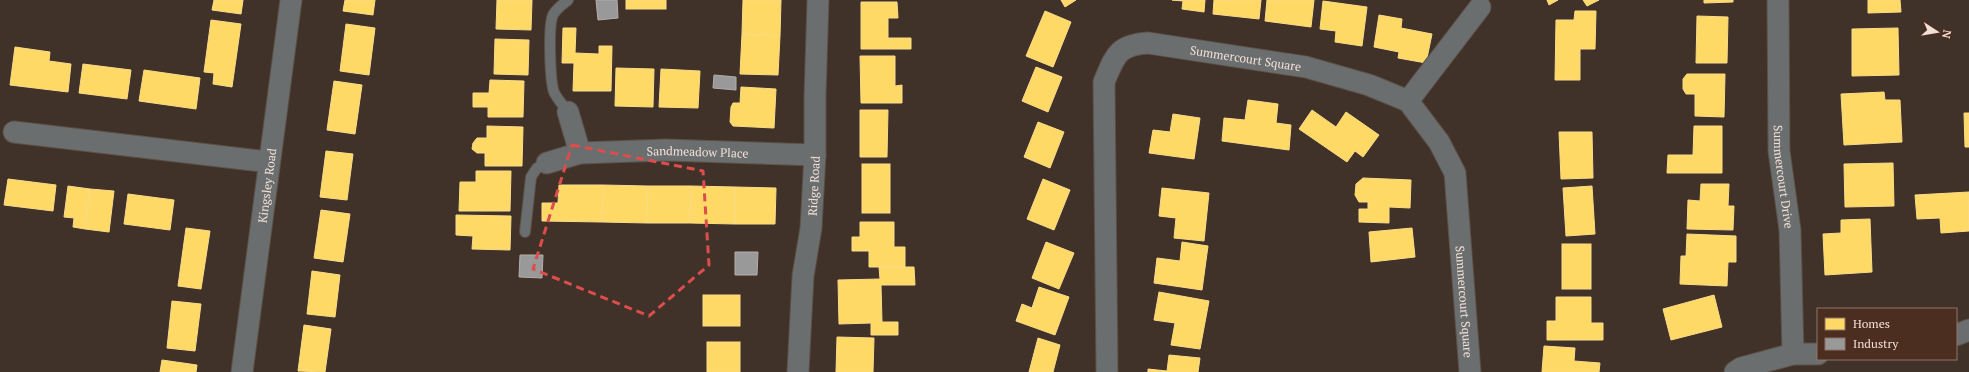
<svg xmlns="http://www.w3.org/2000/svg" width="1969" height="372" font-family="'PT Serif',serif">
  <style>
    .homes { fill: #ffd966; stroke: #fbdb88 }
    .industry { fill: #999; stroke: #b4aeab }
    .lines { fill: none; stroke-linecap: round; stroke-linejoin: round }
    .service-casing { stroke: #5c4f46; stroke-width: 12 }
    .minor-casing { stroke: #5c4f46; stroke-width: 23 }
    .service { stroke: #6a6e6e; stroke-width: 10 }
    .minor { stroke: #6a6e6e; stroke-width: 21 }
    .marked { fill: none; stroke: #dc4d4b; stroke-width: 3; stroke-dasharray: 8 5; stroke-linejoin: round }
    .labels { text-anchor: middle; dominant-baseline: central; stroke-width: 4; stroke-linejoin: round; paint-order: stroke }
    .street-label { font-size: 12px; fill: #f2dfd6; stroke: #4b2e1f }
  </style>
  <rect width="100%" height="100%" fill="#413229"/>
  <g class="homes">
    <path d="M214,0H243L241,14L212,10Z"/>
    <path d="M345,0H375L373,15L343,11Z"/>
    <path d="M497,0H532L531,30L496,29Z"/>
    <rect x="626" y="0" width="40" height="9"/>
    <path d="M743,0H781L780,36L742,34Z"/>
    <path d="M1061,0H1076L1065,7Z"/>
    <path d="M1172,0H1205L1204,12L1182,9L1183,1Z"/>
    <path d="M1214,0H1261L1259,19L1213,14Z"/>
    <path d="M1267,0H1314L1311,27L1265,21Z"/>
    <path d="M1547,0H1558L1549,5Z"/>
    <path d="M1583,0H1599L1587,6Z"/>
    <path d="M1704,0H1733V2L1704,3Z"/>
    <path d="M1868,0H1900L1901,12L1868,13Z"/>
    <path d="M1323,1L1367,7L1362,46L1335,42L1336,31L1320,29Z"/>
    <path d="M861,2H897L898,18H888V38H911V49H861Z"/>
    <path d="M1045,11L1071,22L1053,67L1026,56Z"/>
    <path d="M1575,11H1596L1595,49H1580V80H1555L1556,20H1574Z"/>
    <path d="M1379,15L1402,19L1401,28L1432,34L1426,63L1398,58L1399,52L1374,47Z"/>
    <path d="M1697,16L1728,17L1727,63H1696Z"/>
    <path d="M211,20L241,24L232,87L213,84L214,73L204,72Z"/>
    <path d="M346,24L375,28L369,75L340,71Z"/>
    <path d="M563,28H576L575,53L599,54V46H612L611,91H573L574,63H562Z"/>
    <path d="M1898,28L1899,75L1852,76V29Z"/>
    <path d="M742,34L780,36L778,75L740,74Z"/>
    <path d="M495,39L529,40L528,75L494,74Z"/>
    <path d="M15,47L50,52L49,61L71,64L68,92L10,85Z"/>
    <path d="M860,56H895V86L902,85V103H861Z"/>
    <path d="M83,64L131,70L127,99L79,93Z"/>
    <path d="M1036,67L1062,77L1048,112L1022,101Z"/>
    <path d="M616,68L654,69L653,107L615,106Z"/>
    <path d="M661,69L700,71L698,108L659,107Z"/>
    <path d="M144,70L200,78L196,109L139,101Z"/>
    <path d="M1687,74H1725L1724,117L1695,116V94H1686L1683,89V79Z"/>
    <path d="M490,80L524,81L523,117H488V107H473V93H489Z"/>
    <path d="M334,81L362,85L355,134L327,130Z"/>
    <path d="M741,87L776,89L774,128L733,126L730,122L731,107L733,103H740Z"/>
    <path d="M1884,92L1885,100H1900L1902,142L1844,145L1841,94Z"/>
    <path d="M1248,100L1278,104L1276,123L1291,125L1289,150L1222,141L1224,118L1245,120Z"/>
    <path d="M860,110H888L887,157H860Z"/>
    <path d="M1312,110L1336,127L1346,112L1379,135L1363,157L1355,151L1347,162L1299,129Z"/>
    <path d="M1964,113H1969V147H1965Z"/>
    <path d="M1173,114L1200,118L1194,159L1149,153L1153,130L1170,132Z"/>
    <path d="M1038,122L1064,132L1050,168L1024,157Z"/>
    <path d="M487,126L523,127L522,166H485V153H477L472,149L473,143L477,138H487Z"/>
    <path d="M1694,126H1722V173H1667L1668,155H1693Z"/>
    <path d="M1559,132H1592L1593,178L1561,179Z"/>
    <path d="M326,151L353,154L347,200L320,197Z"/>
    <path d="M1893,163L1894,206L1845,207L1844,164Z"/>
    <rect x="862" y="164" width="28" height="49"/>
    <path d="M476,171H511L510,211H459L460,182H476Z"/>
    <path d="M1363,178L1411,180L1410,208L1389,207V223L1359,222V209H1368V202H1359L1355,195L1356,184Z"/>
    <path d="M8,179L56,185L53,211L4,205Z"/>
    <path d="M1043,179L1070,190L1054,230L1027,219Z"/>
    <path d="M1701,184H1729L1728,206H1734L1733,230L1687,229L1688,200L1700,201Z"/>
    <path d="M559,185H603L602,222L542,221V203H558Z"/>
    <path d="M603,185L648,186L647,223L602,222Z"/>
    <path d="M68,186L90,189L85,229L73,227L74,218L64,217Z"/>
    <path d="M648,186H691L690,223H647Z"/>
    <path d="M691,186L735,187V224L690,223Z"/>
    <path d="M1592,186L1595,234L1566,236L1563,188Z"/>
    <path d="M735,187L776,188L775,224H735Z"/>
    <path d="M1162,188L1209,193L1204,241L1174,238L1176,218L1159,216Z"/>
    <path d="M90,189L114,191L109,232L85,229Z"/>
    <path d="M1969,192V231L1941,233L1940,218L1917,219L1915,195Z"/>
    <path d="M128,194L174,200L170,230L124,224Z"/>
    <path d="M321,210L350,214L343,262L314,258Z"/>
    <path d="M456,215L511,216L510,250L472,249L473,236L456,235Z"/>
    <path d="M1870,219L1872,272L1825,275L1823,234L1841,233V220Z"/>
    <path d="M860,222H894V247H905V267H869V251H852V237H860Z"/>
    <path d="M186,228L210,231L201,289L178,286Z"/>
    <path d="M1412,228L1415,257L1371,262L1369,232Z"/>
    <path d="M1687,234L1736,236V262H1728L1727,286L1680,284L1681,256H1686Z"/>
    <path d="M1046,242L1074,253L1059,289L1032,278Z"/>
    <path d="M1182,242L1208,246L1202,290L1154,283L1157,258L1180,261Z"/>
    <rect x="1562" y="244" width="29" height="45"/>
    <path d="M879,267H914L915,285H881L882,322H898V335H871V323L839,324L838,280L880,279Z"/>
    <path d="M312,271L340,275L335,317L307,314Z"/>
    <path d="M1039,287L1069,297L1055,335L1016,321L1022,304L1032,308Z"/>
    <path d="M1159,292L1209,301L1200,349L1171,345L1175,323L1154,320Z"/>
    <rect x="703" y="295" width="37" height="31"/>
    <path d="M1714,295L1722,327L1671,340L1663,309Z"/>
    <path d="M1556,297H1591V323H1603V340H1547V321H1556Z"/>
    <path d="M172,301L201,304L195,351L167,348Z"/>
    <path d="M304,325L331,329L325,372L298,371Z"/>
    <path d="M837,337L874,338L873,372H836Z"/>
    <path d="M1038,338L1060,345L1053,372H1029Z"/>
    <rect x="707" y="342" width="33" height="30"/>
    <path d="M1544,346L1575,348L1574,361L1600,363L1599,372H1542Z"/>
    <path d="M1169,355L1200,358L1198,372H1148V369L1167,371Z"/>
    <path d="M162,360L197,365L196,372H160Z"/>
  </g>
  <g class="industry">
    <path d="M596,0H617L618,18L598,20Z"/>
    <path d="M714,75L736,77V90L713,88Z"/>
    <path d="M735,252H758L757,275H735Z"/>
    <path d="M520,255H543L542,278L519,277Z"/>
  </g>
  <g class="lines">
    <defs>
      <g id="service">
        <path d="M568,0C563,4 556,9 553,15C548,25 550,82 554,92C557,99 564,106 568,112"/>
        <path d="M525,232L531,177L537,168L547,163"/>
      </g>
      <g id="minor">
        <path id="s1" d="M1778,0L1779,151L1790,230L1793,354"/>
        <path d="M1408,101L1480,7"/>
        <path d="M568,112L580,153"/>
        <path d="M14,132L269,162"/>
        <path id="s2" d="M547,163L580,153L666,150L815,155"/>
        <path d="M1956,335L1969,330"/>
        <path id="s3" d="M242,372L291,0"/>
        <path id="s4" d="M798,372L803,276L811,228L815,155V97L818,0"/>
        <path id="s5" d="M1107,372L1104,82C1115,56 1117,45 1148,43L1306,67L1369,85L1408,101L1439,142L1455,173L1470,372"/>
        <path d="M1735,372L1741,368L1793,354H1818"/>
      </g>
    </defs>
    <use href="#service" class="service-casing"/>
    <use href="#minor" class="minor-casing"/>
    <use href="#service" class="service"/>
    <use href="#minor" class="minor"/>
  </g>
  <path class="marked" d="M572,145L703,171L709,265L649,316L533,269Z"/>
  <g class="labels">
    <g class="street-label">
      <text stroke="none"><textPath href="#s5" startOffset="453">Summercourt Square</textPath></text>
      <text stroke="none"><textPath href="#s2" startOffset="152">Sandmeadow Place</textPath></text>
      <text stroke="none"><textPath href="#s1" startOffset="177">Summercourt Drive</textPath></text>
      <text stroke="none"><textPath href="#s3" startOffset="188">Kingsley Road</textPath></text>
      <text stroke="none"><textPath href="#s4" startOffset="187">Ridge Road</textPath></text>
      <text stroke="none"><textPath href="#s5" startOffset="837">Summercourt Square</textPath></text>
    </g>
  </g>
  <rect x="1817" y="308" width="140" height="52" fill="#4b2e1f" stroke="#8e7568"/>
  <rect x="1825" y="318" width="20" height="12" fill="#ffd966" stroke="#8e7568"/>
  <text x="1853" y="328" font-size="12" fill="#f2dfd6">Homes</text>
  <rect x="1825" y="338" width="20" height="12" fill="#999999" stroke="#8e7568"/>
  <text x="1853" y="348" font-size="12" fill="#f2dfd6">Industry</text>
  <g transform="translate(1937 32) rotate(102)" stroke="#4b2e1f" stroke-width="3" paint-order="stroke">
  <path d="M0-3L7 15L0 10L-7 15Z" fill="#f2dfd6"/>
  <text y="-6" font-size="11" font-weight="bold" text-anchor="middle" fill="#f2dfd6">N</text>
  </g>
</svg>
